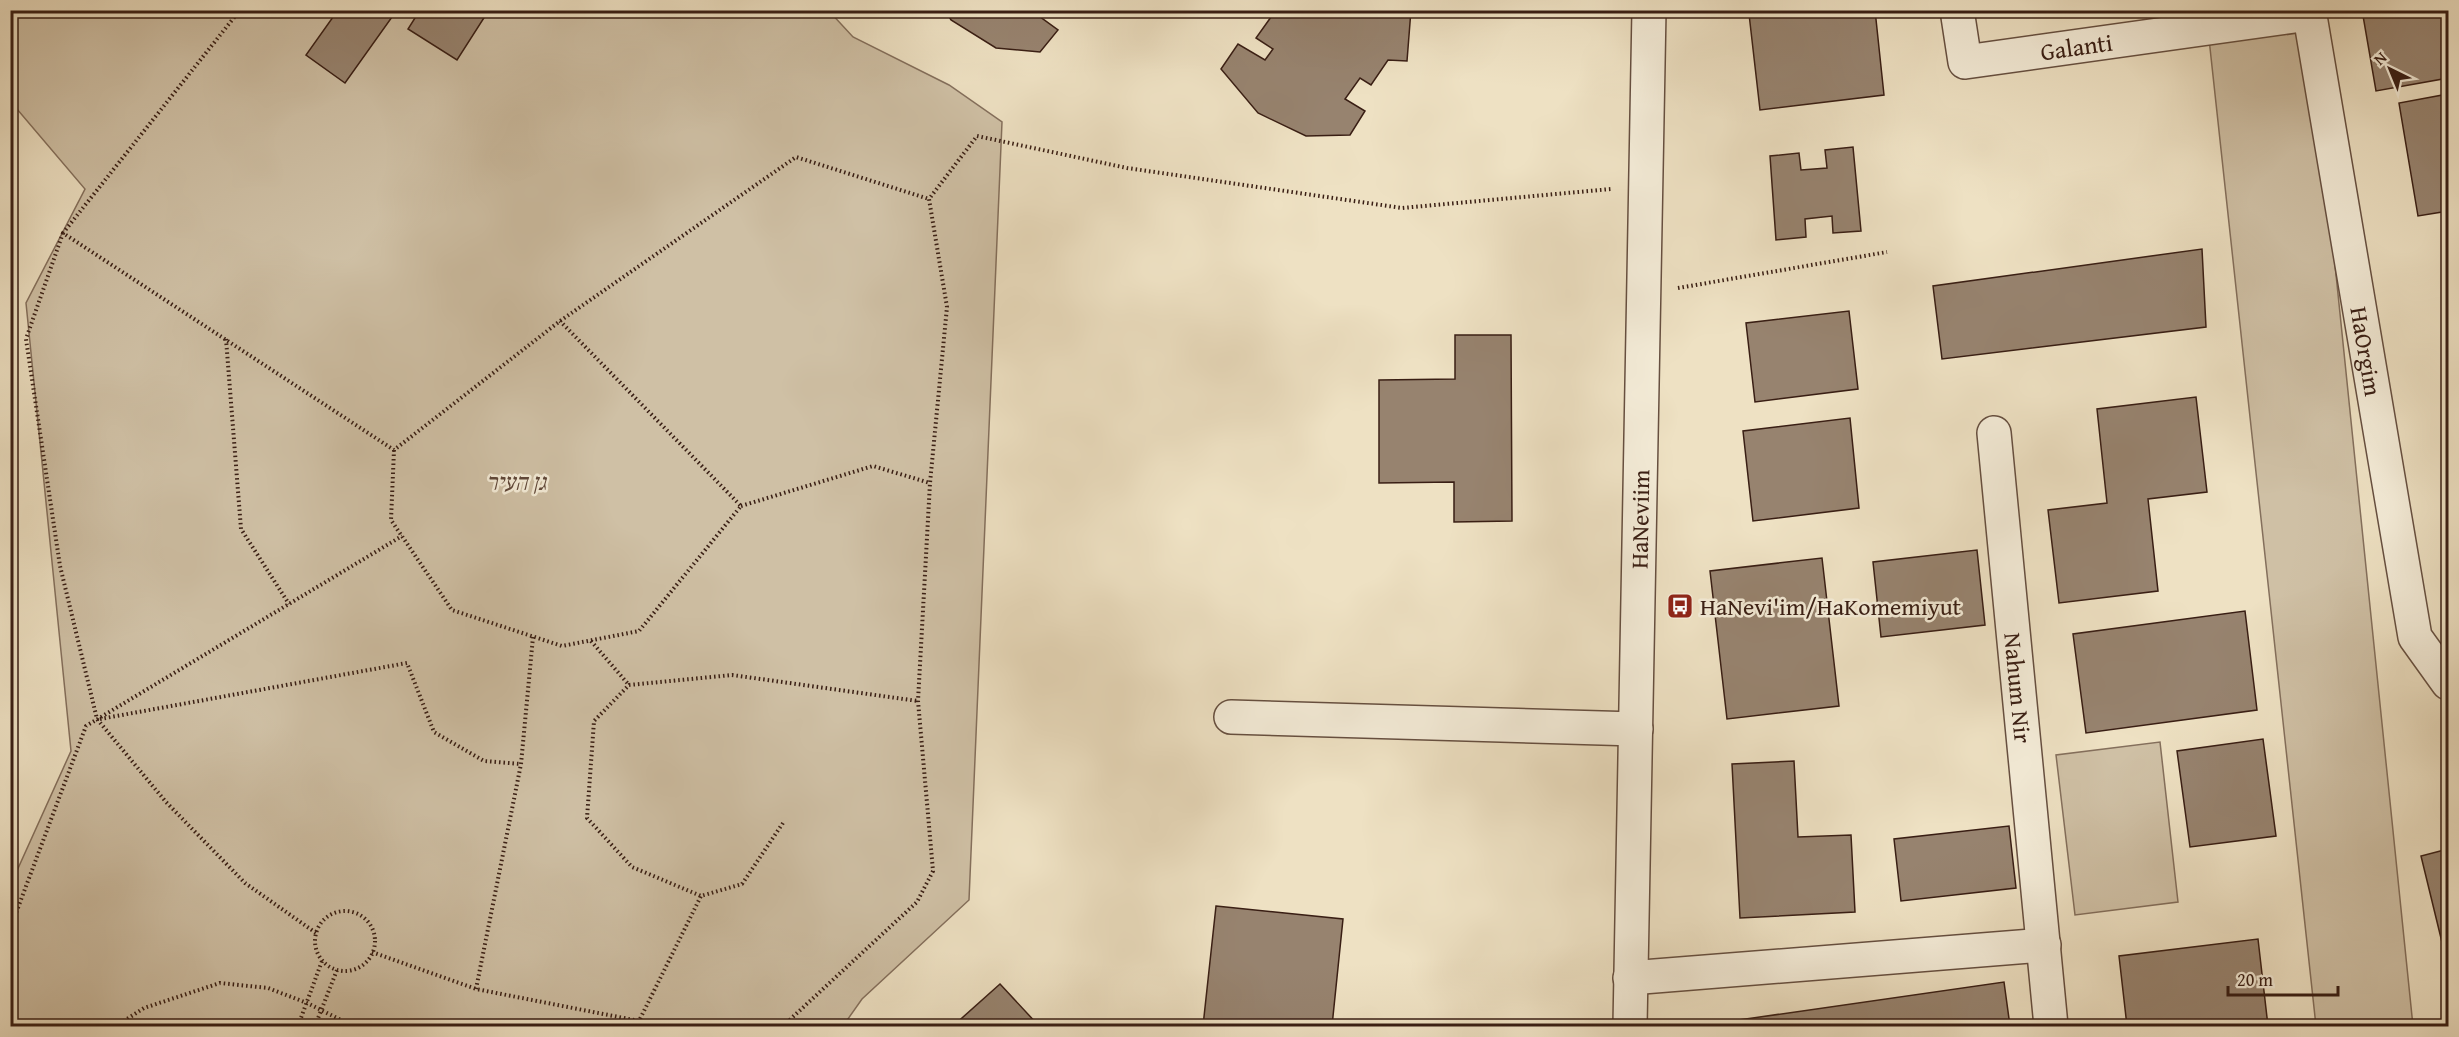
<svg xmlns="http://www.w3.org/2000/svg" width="2459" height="1037" font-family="'Gentium Book Plus','Frank Ruhl Libre',serif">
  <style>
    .green { fill: #cfc0a5; stroke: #846f5c; stroke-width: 1.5 }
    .building { fill: #97836f; stroke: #391e14; stroke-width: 1.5 }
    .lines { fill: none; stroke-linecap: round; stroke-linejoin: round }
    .minor-casing { stroke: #664f40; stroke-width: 36 }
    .path { stroke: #391e14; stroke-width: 4; stroke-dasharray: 1.5 3; stroke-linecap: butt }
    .minor { stroke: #f4ecd8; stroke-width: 33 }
    .labels { text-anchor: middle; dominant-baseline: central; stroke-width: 5; stroke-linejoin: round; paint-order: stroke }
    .street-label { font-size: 24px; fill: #391e14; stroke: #f4ecd8 }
    .park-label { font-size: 24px; font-style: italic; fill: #5e4638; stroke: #f4ecd8 }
    .poi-label { font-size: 24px; fill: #391e14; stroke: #f4ecd8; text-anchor: start }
  </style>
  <rect width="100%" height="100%" fill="#eee1c3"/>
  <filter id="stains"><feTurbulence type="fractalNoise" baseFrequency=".00333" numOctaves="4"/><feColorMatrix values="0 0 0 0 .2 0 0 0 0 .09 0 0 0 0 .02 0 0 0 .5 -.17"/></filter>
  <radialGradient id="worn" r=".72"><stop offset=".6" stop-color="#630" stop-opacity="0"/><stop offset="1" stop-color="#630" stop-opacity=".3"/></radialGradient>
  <g class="green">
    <path d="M10,11H829L853,37L949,85L1002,122L969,900L862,999L843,1026H11V884L71,751L26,303L85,189L11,102Z"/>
    <path d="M2206,11H2309L2413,1026H2316Z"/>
    <path d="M2160,742L2178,902L2075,915L2056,755Z"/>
  </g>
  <g class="building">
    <path d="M338,10H397L345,83L306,55Z"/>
    <path d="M420,10H489L457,60L408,29Z"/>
    <path d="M945,10H1044L1039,16L1058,30L1040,52L996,48L951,20Z"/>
    <path d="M1276,10H1411L1407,61L1388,60L1371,85L1360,78L1345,99L1365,111L1350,135L1306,136L1258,113L1221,69L1238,44L1265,60L1273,49L1256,38Z"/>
    <path d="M1779,10H1875L1884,95L1760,110L1749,14Z"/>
    <path d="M2362,10H2448V78L2376,91Z"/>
    <path d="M2448,94V211L2418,216L2399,103Z"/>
    <path d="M1853,147L1861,231L1833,233L1832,216L1805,219L1806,237L1776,240L1770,156L1799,153L1801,170L1827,168L1825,150Z"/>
    <path d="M2202,249L2206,327L1942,359L1933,286Z"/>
    <path d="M1849,311L1858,389L1755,402L1746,323Z"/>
    <path d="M1455,335H1511L1512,521L1454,522V482L1379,483V380L1455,379Z"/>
    <path d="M2196,397L2207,492L2148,499L2158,591L2059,603L2048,510L2107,503L2097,409Z"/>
    <path d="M1850,418L1859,508L1753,521L1743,431Z"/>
    <path d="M1977,550L1985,625L1881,637L1873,562Z"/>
    <path d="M1822,558L1839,706L1727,719L1710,571Z"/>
    <path d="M2245,611L2257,710L2086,733L2073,634Z"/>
    <path d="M2263,739L2276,836L2190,847L2177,751Z"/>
    <path d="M1794,761L1798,837L1851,835L1855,912L1740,918L1732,764Z"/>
    <path d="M2009,826L2016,888L1901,901L1894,839Z"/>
    <path d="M2448,849V967L2421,856Z"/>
    <path d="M1216,906L1343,919L1332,1026H1203Z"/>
    <path d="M2258,939L2268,1026H2127L2119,956Z"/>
    <path d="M2004,982L2010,1026H1733L1732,1021Z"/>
    <path d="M1000,984L1039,1026H953Z"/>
  </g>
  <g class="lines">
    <defs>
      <g id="minor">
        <path id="s1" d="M1957,10L1965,62L2309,14"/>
        <path id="s2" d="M2309,10L2415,637L2448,683"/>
        <path id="s3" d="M1994,433L2051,1026"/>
        <path d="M1231,717L1636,729"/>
        <path d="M1630,978L2044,945"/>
        <path id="s4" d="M1630,1026L1649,10"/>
      </g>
    </defs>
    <use href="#minor" class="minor-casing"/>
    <g class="path">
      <path d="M240,10L63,233L394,450L560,321L796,157L929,199"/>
      <path d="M63,233L26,339L60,566L97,719L166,802L245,883L316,933"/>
      <path d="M1678,288L1887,252"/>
      <path d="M226,339L241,529L289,604"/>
      <path d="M394,450L391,520L452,610L562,646L639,631L741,506L560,321"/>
      <path d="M741,506L873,466L930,483"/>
      <path d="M591,641L629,685"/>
      <path d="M100,719L407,663L434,732L484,761L521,764"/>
      <path d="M783,823L742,884L701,896L632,867L587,818L594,721L629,685L732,675L918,701"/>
      <circle cx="345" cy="941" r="30"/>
      <path d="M10,929L86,726L402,536"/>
      <path d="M372,952L476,989L639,1021L701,896"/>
      <path d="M476,989L521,764L533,637"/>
      <path d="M116,1026L144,1008L220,983L268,988L307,1003L353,1026"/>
      <path d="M298,1026L322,961"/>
      <path d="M315,1026L337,970"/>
      <path d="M783,1026L917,902L933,871L918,701L930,483L947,307L929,199L977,136L1127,168L1402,208L1611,189"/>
    </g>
    <use href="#minor" class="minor"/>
  </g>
  <defs>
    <symbol id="bus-square" viewBox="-11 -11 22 22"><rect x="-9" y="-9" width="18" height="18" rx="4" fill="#8f2418" stroke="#f4ecd8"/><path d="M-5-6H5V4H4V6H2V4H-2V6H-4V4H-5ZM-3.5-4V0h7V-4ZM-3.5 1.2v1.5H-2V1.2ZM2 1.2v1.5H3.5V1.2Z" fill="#fff"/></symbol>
  </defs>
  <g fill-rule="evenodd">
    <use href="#bus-square" x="1665" y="591" width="30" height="30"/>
  </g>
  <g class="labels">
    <g class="street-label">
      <text stroke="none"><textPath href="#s1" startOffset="165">Galanti</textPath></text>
      <text stroke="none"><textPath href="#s2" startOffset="346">HaOrgim</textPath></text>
      <text stroke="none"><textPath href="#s4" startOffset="507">HaNeviim</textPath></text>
      <text stroke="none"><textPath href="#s3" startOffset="256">Nahum Nir</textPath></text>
    </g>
    <g class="park-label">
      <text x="516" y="481">גן העיר</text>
    </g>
    <g class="poi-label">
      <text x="1700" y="606">HaNevi'im/HaKomemiyut</text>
    </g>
  </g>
  <rect width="2459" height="1037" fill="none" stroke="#eee1c3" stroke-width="36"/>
  <rect x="12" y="12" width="2435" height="1013" fill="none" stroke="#391e14" stroke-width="3"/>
  <rect x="18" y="18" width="2423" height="1001" fill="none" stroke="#391e14" stroke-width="1.5"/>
  <g transform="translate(2390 69) rotate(317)" stroke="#f4ecd8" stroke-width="4.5" paint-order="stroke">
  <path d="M0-4.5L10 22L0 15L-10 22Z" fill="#391e14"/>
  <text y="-9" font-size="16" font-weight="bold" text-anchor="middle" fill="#391e14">N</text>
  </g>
  <path d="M2228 986v9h110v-9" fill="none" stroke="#391e14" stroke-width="3"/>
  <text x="2237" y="986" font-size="18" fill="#391e14" stroke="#f4ecd8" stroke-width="4.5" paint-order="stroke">20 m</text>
  <rect width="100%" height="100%" filter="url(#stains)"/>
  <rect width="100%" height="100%" fill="url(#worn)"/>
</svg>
